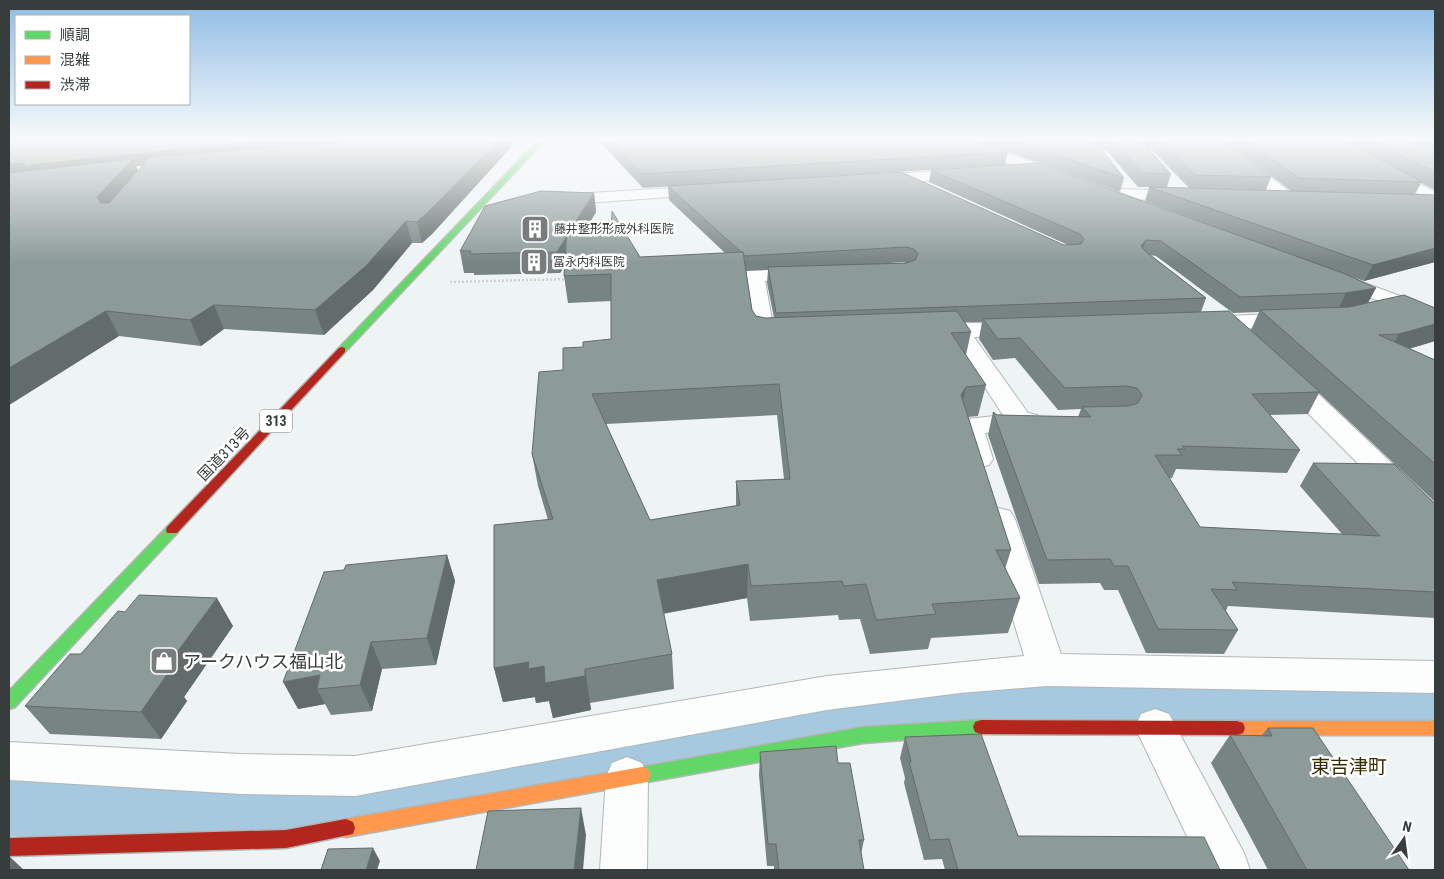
<svg xmlns="http://www.w3.org/2000/svg" width="1444" height="879" font-family="'Roboto Condensed','Noto Sans JP',sans-serif">
  <style>
    .lines { fill: none; stroke-linecap: round; stroke-linejoin: round }
    .canal { fill: #a7c9e0; fill-rule: evenodd }
    .street-casing { stroke: #b2b6b6; stroke-width: 2 }
    .fast-casing { stroke: #b2b6b6; stroke-width: 3 }
    .slow-casing { stroke: #b2b6b6; stroke-width: 3 }
    .jam-casing { stroke: #b2b6b6; stroke-width: 3 }
    .path { stroke: #d0d2d2; stroke-width: 2.5; stroke-dasharray: 2 2; stroke-linecap: butt }
    .street { fill: #fcfdfd; fill-rule: evenodd }
    .fast { fill: #63d668; fill-rule: evenodd }
    .slow { fill: #ff974d; fill-rule: evenodd }
    .jam { fill: #b3261e; fill-rule: evenodd }
    .wall { fill: #788483; fill-rule: evenodd }
    .shaded-wall { fill: #626c6a }
    .building { fill: #8c9a98; stroke: #626c6a; fill-rule: evenodd }
    .labels { text-anchor: middle; dominant-baseline: central; stroke-width: 5; stroke-linejoin: round; paint-order: stroke }
    .far-poi-label { font-size: 12px; fill: #373c3c; stroke: #fff; text-anchor: start }
    .shield { fill: #fff; stroke: #737676; stroke-width: 1 }
    .shield-label { font-size: 14px; font-weight: bold; fill: #373c3c }
    .street-label { font-size: 15px; fill: #373c3c; stroke: #fff }
    .near-poi-label { font-size: 18px; fill: #373c3c; stroke: #fff; text-anchor: start }
    .near-neighbourhood-label { font-size: 19px; fill: #382d02; stroke: #fff }
  </style>
  <rect width="100%" height="100%" fill="#eef4f4"/>
  <g class="lines">
    <path class="canal" d="M1067,672L1435,677V731L1154,729L1067,726L856,742L637,782L586,794L288,844L9,836V768L288,776L586,732L856,686Z"/>
    <defs>
      <g id="street">
        <path d="M469,140H526C520,147 473,150 467,143Z"/>
        <path d="M950,140H969L1064,174L1067,177L1064,180H1054L952,143Z"/>
        <path d="M1208,140H1223L1294,195L1296,199L1294,203H1282Z"/>
        <path d="M1320,140H1337L1435,192V203Z"/>
        <path d="M966,169L974,174L971,177L877,185L869,180L877,175Z"/>
        <path d="M704,186L710,188L712,191L710,194L558,205L552,204L550,200L552,196L558,195Z"/>
        <path d="M1122,189L1183,191L1191,196L1183,201L1124,199L1115,202L1107,197L1109,194Z"/>
        <path d="M805,267L812,269L815,273L812,277L765,281L774,331L788,333L791,338L788,343L780,345L756,343L753,338L744,275L747,271L754,269Z"/>
        <path d="M1338,273L1435,309V322L1331,283L1328,279L1331,275Z"/>
        <path d="M1292,313L1300,315L1303,320L1300,325L1206,331L1198,329L1195,324L1198,319L1206,317Z"/>
        <path d="M1018,322L1026,324L1029,329L1026,334L974,337L1028,413L1037,415L1041,421L1037,427L985,433L993,459L989,465L979,468L969,465L965,459L956,426L959,420L1003,415L952,337L925,336L922,331L925,326L933,324Z"/>
        <path d="M1286,370L1295,372L1435,504V533L1424,530L1277,382L1274,377L1277,372Z"/>
        <path d="M999,508L1010,511L1015,519L1061,654L1435,661V693L1047,686L960,693L827,710L355,796L241,794L9,780V742L241,754L355,756L827,676L1024,656L983,519L988,511Z"/>
        <path d="M1155,709L1169,714L1244,853L1250,870H1203L1135,727L1141,714Z"/>
        <path d="M627,757L642,763L648,777L647,870H600L606,777L612,763Z"/>
      </g>
      <g id="fast">
        <path d="M539,140H545L345,352H339V348Z"/>
        <path d="M172,526L177,527L178,530L177,533L15,707L9,709V691L167,527Z"/>
        <path d="M981,720L987,722L989,727L987,732L981,734L863,743L642,783L636,781L633,775L636,769L642,767L863,727Z"/>
      </g>
      <g id="slow">
        <path d="M1237,721H1435V735H1237L1231,733L1229,728L1231,723Z"/>
        <path d="M642,767L648,769L651,775L648,781L642,783L346,837L339,834L337,828L339,822L346,819Z"/>
      </g>
      <g id="jam">
        <path d="M342,347L345,348V352L177,533H167L166,530L167,527L339,348Z"/>
        <path d="M981,720L1237,721L1243,723L1245,728L1243,733L1237,735L981,734L975,732L973,727L975,722Z"/>
        <path d="M346,819L353,822L355,828L353,834L286,848L9,856V838L286,830Z"/>
      </g>
    </defs>
    <use href="#street" class="street-casing"/>
    <use href="#fast" class="fast-casing"/>
    <use href="#slow" class="slow-casing"/>
    <use href="#jam" class="jam-casing"/>
    <path class="path" d="M450,282L569,279"/>
    <use href="#street" class="street"/>
    <use href="#fast" class="fast"/>
    <use href="#slow" class="slow"/>
    <use href="#jam" class="jam"/>
  </g>
  <g class="wall">
    <path d="M9,140L512,146L432,234L422,243H412L373,290L324,335L224,329L201,346L119,336L9,405ZM136,166H143L138,171Z"/>
    <path d="M598,140H1435V190L1421,183L1415,194L1435,195V262L1364,281L1346,275L1368,303L1435,308V341L1409,349L1435,360V502L1319,393L1308,414L1269,415L1300,450L1287,473L1176,469L1172,478H1169L1200,527L1342,534L1300,486L1313,463L1435,504V618L1228,606L1226,611L1238,630L1224,654L1146,653L1118,590H1104L1100,583L1039,584L988,435L993,412L997,415L1078,417L1081,409L1058,410L1015,358L993,360L979,339L982,322H965L971,332L966,355L986,385L978,416L968,417L1011,550L1005,569L1020,598L1008,633L931,638L928,649L870,654L860,619L839,620L838,615L750,621L747,598L663,614L672,654L674,689L590,703L591,710L553,718L549,701L536,703L535,697L503,702L494,668L548,520L538,486L532,454L563,370L583,347L611,339V301L568,303L564,276L565,264L560,273L474,275V273H464L460,251L594,193L596,212L585,230L640,257L725,253L669,200L668,186L1064,245H1068L929,182L931,170L1310,262L1145,201L1149,187H1138L1107,151H1102L1124,178L1120,192L1008,152L1005,165L643,188ZM1231,145L1291,191L1266,190L1271,177ZM1147,148L1152,150L1189,188L1167,187L1171,174ZM1150,255L1156,256L1233,313L1259,312L1251,330L1201,312L1206,298ZM904,262L906,263L876,264ZM768,270L767,283L774,318H765L756,316L752,310L746,271ZM777,415L784,479L736,481V506L650,520L606,424Z"/>
    <path d="M447,555L455,581L436,665L382,669L372,711L331,715L325,704L298,709Z"/>
    <path d="M125,612L233,626L184,697L187,701L161,739L50,734L25,706Z"/>
    <path d="M1268,728L1409,870H1268L1211,763L1230,735H1262Z"/>
    <path d="M905,737L1018,836L1220,870H945L942,859L924,860L904,783L905,778L900,758Z"/>
    <path d="M760,752L838,763L864,840L861,854L864,870H774V866H767L759,775Z"/>
  </g>
  <g class="shaded-wall">
    <path d="M298,140H448L205,159L136,166L142,178L107,218L9,177V164L200,147Z"/>
    <path d="M499,140H511L512,146L432,234L422,243L417,222Z"/>
    <path d="M1142,140H1149L1146,148L1138,152Z"/>
    <path d="M594,193L596,212L560,273L557,252Z"/>
    <path d="M406,221L412,243L373,290L324,335L315,310Z"/>
    <path d="M1146,240L1141,255V246Z"/>
    <path d="M1435,248V262L1364,281L1373,265Z"/>
    <path d="M1376,288L1368,303L1338,309L1346,293Z"/>
    <path d="M214,305L224,329L201,346L190,320Z"/>
    <path d="M106,311L119,336L9,405V368Z"/>
    <path d="M1435,324V341L1387,355L1399,334Z"/>
    <path d="M966,387L959,418L961,395Z"/>
    <path d="M447,555L455,581L436,665L427,638Z"/>
    <path d="M748,564L747,598L659,614L657,580Z"/>
    <path d="M217,598L233,626L184,697L187,701L161,739L141,712L164,670Z"/>
    <path d="M371,642L382,669L372,711L360,685Z"/>
    <path d="M529,662L544,666L585,669L591,710L553,718L549,701L536,703L535,697L503,702L494,668Z"/>
    <path d="M320,675L317,689L325,704L298,709L283,682Z"/>
    <path d="M581,808L586,835L583,870H574Z"/>
    <path d="M373,848L380,861L377,870H366Z"/>
    <path d="M9,856L24,870H9Z"/>
  </g>
  <g class="building">
    <path d="M9,140H298L200,147L21,166L26,163L9,164Z"/>
    <path d="M370,140H499L427,213L417,222L406,221L366,266L315,310L214,305L190,320L106,311L9,368V173L133,159L97,197L101,203H109L150,157Z"/>
    <path d="M609,140H975L1008,152L642,174Z"/>
    <path d="M1012,140H1097L1096,143L1124,178Z"/>
    <path d="M1113,140H1142V142L1171,174L1142,173Z"/>
    <path d="M1159,140H1225L1271,177L1195,175Z"/>
    <path d="M1246,140H1345L1422,182L1299,178Z"/>
    <path d="M1370,140H1409L1435,150V172Z"/>
    <path d="M1037,163L1343,273L1376,288L1346,293L1240,297L1161,241L1146,240L1141,246L1145,251L1206,298L776,313L768,267L906,263L915,260L918,254L914,249L906,247L745,256L743,254V252H741L668,186L901,172L1064,245L1081,244L1084,239L1080,234L931,170Z"/>
    <path d="M1149,187L1435,195V248L1373,265Z"/>
    <path d="M541,191L594,193L569,232H567V236L557,252L470,254L471,251H460L485,206Z"/>
    <path d="M612,211L640,257L743,252L752,310L756,316L765,318L957,311L971,332L951,333L986,385L966,387L961,395L1011,550H996L1020,598L932,604L936,614L876,620L866,584L844,586L842,581L751,586L748,564L657,580L672,654L585,669V676L545,683L544,666L528,669L529,662L494,668V525L553,519L532,454L539,372L563,370V348L583,347V342L611,339V274L564,276L567,232L611,227ZM779,384L790,479L736,481L740,505L650,520L592,394Z"/>
    <path d="M1404,295L1435,308V324L1399,334L1379,335L1435,360V464L1260,310L1349,307Z"/>
    <path d="M1229,311L1320,392L1252,394L1300,450L1182,446L1185,449H1177L1182,455H1155L1200,527L1380,536L1313,463L1394,464L1435,504V592L1232,582L1237,590L1211,589L1238,630L1158,629L1128,566H1114L1110,559L1047,560L993,412L997,415L1091,417L1082,407L1128,406L1138,403L1142,395L1137,388L1127,386L1065,388L1020,338L998,339L983,319Z"/>
    <path d="M447,555L427,638L371,642L360,685L317,689L320,675L283,682L324,572L344,570L346,565Z"/>
    <path d="M139,595L217,598L164,670L168,673L141,712L25,706L70,654H81L118,611L125,612Z"/>
    <path d="M1268,728H1313L1409,870H1307L1230,735L1272,736Z"/>
    <path d="M981,734L1018,836L1204,837L1220,870H958L949,839L930,840L909,762H911L905,737Z"/>
    <path d="M836,746L838,763H850L864,840H859L864,870H779L776,844H768L760,752Z"/>
    <path d="M581,808L574,870H476L488,811Z"/>
    <path d="M373,848L366,870H321L328,849Z"/>
  </g>
  <linearGradient id="sky" x2="0" y2="1"><stop stop-color="#8ebce5"/><stop offset="0.53" stop-color="#f7fafa"/><stop offset="1" stop-color="#f7fafa" stop-opacity="0"/></linearGradient>
  <rect width="1444" height="263" fill="url(#sky)"/>
  <defs>
    <symbol id="building-square" viewBox="-11 -11 22 22"><rect x="-9" y="-9" width="18" height="18" rx="4" fill="#777c7c" stroke="#fff"/><path d="M-4-6H4V6H1V3H-1V6H-4ZM-2.5-4.3h1.7v1.8h-1.7ZM.8-4.3h1.7v1.8H.8ZM-2.5-1h1.7V.8h-1.7ZM.8-1h1.7V.8H.8Z" fill="#fff"/></symbol>
    <symbol id="shop-square" viewBox="-11 -11 22 22"><rect x="-9" y="-9" width="18" height="18" rx="4" fill="#777c7c" stroke="#fff"/><path d="M-5-2.5h2.3a2.7 3.5 0 0 1 5.4 0H5L5.5 6h-11ZM-1.5-2.5h3a1.5 2.3 0 0 0-3 0Z" fill="#fff"/></symbol>
  </defs>
  <g fill-rule="evenodd">
    <use href="#building-square" x="519" y="213" width="32" height="32"/>
    <use href="#building-square" x="518" y="246" width="32" height="32"/>
    <use href="#shop-square" x="148" y="645" width="32" height="32"/>
  </g>
  <g class="labels">
    <g class="far-poi-label">
      <text x="554" y="229">藤井整形形成外科医院</text>
      <text x="553" y="262">冨永内科医院</text>
    </g>
    <rect class="shield" x="260" y="409.5" width="32" height="23" rx="4"/>
    <g class="shield-label">
      <text x="276" y="421">313</text>
    </g>
    <g class="street-label">
      <text transform="translate(224 454) rotate(-46)">国道313号</text>
    </g>
    <g class="near-poi-label">
      <text x="183" y="661">アークハウス福山北</text>
    </g>
    <g class="near-neighbourhood-label">
      <text x="1349" y="766">東吉津町</text>
    </g>
  </g>
  <rect width="1444" height="879" fill="none" stroke="#373c3c" stroke-width="20"/>
  <rect x="15" y="15" width="175" height="90" fill="#ffffff" stroke="#afb1b1"/>
  <rect x="25" y="31" width="25" height="8" fill="#63d668" stroke="#afb1b1"/>
  <text x="60" y="40" font-size="15" fill="#373c3c">順調</text>
  <rect x="25" y="56" width="25" height="8" fill="#ff974d" stroke="#afb1b1"/>
  <text x="60" y="65" font-size="15" fill="#373c3c">混雑</text>
  <rect x="25" y="81" width="25" height="8" fill="#b3261e" stroke="#afb1b1"/>
  <text x="60" y="90" font-size="15" fill="#373c3c">渋滞</text>
  <g transform="translate(1404 839) rotate(14)" stroke="#ffffff" stroke-width="4" paint-order="stroke">
  <path d="M0-4L9 19L0 12L-9 19Z" fill="#373c3c"/>
  <text y="-8" font-size="14" font-weight="bold" text-anchor="middle" fill="#373c3c">N</text>
  </g>
</svg>
